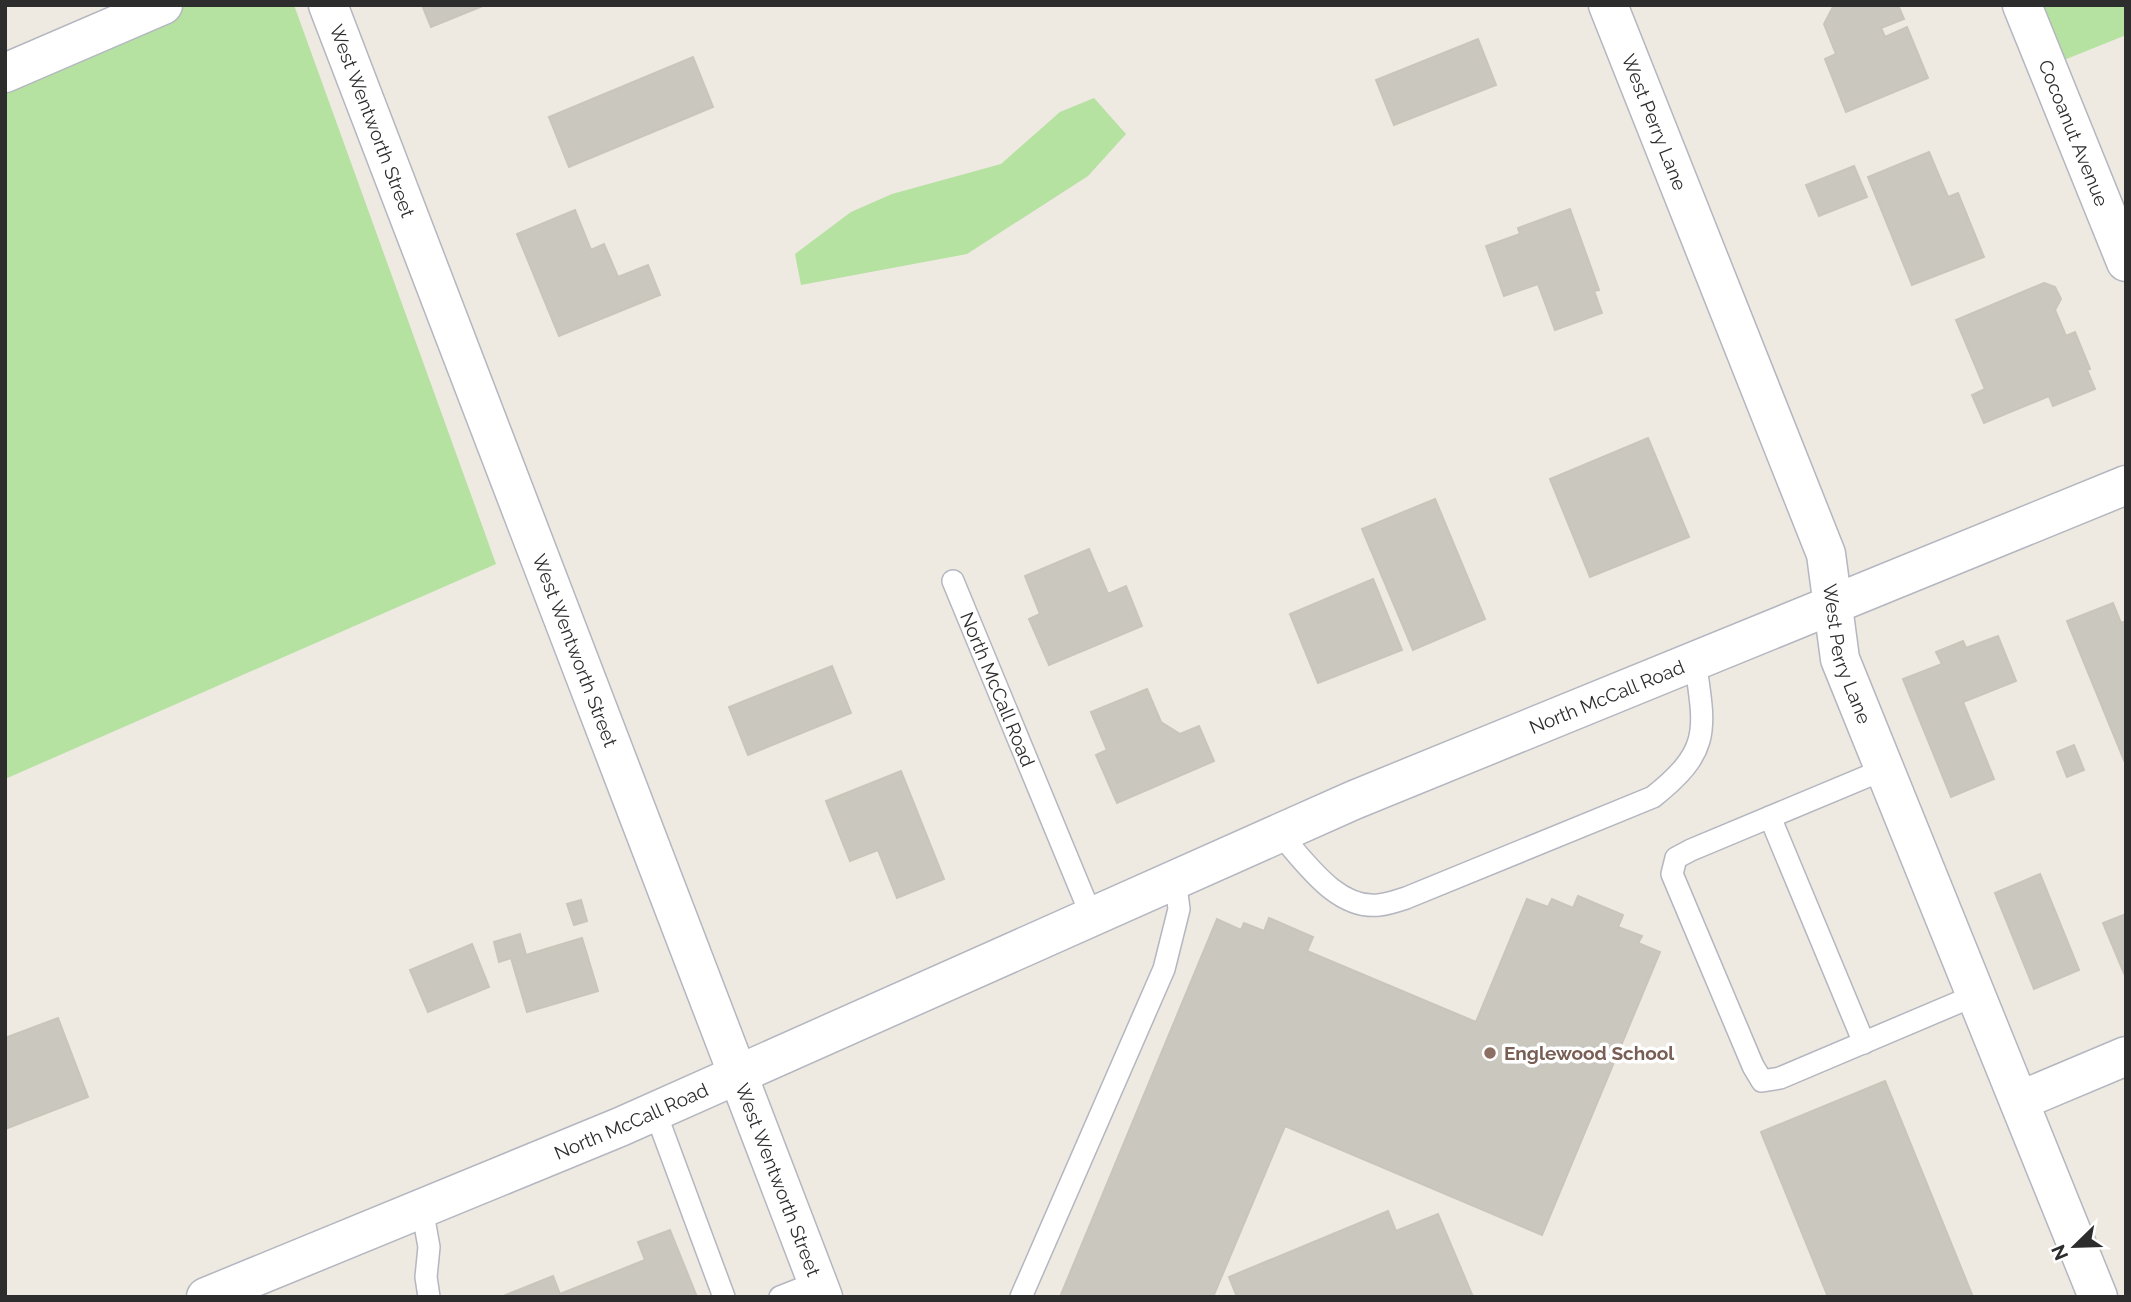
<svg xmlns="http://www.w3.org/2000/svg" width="2131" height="1302" font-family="Raleway,sans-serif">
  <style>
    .green { fill: #b5e1a1 }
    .building { fill: #cac7bf; stroke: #cac5ba; stroke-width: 2 }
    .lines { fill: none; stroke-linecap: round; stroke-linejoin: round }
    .service-casing { stroke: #b4b7c0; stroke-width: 24 }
    .minor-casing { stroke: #b4b7c0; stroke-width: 41 }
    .service { stroke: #fff; stroke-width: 21 }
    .minor { stroke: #fff; stroke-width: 38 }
    .education-dot { fill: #8d6e63; stroke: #fff; stroke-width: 2.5 }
    .labels { text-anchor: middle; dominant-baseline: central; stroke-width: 7; stroke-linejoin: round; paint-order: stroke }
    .street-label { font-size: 19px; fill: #2d2d2d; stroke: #fff }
    .education-label { font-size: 19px; font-weight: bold; fill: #785e54; stroke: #fff; text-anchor: start }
  </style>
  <rect width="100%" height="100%" fill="#eee9e1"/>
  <g class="green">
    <path d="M158,5H294L496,564L5,779V70Z"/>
    <path d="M2042,5H2126V35L2064,60Z"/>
    <path d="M1094,98L1126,134L1088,176L967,254L801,285L795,254L851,212L892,194L1001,164L1060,112Z"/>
  </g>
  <g class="building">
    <path d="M422,5H485L431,27Z"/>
    <path d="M1834,5H1898L1904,19L1881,28L1885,37L1907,27L1928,78L1846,112L1825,59L1836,54L1824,24Z"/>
    <path d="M1478,39L1496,85L1394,125L1376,80Z"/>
    <path d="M693,57L713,107L569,167L549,117Z"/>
    <path d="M1929,152L1948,197L1958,193L1984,257L1912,285L1868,177Z"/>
    <path d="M1854,166L1867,197L1819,216L1806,185Z"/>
    <path d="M1570,209L1599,290L1594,291L1602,313L1555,330L1538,284L1504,296L1486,246L1520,234L1518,228Z"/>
    <path d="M575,210L591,250L604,244L618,277L648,265L660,295L559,336L517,234Z"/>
    <path d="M2044,283L2055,287L2061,299L2055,310L2066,336L2075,332L2090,369L2087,370L2095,389L2053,406L2049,396L1984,423L1972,395L1985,389L1956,320Z"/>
    <path d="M1648,438L1689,537L1590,577L1550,479Z"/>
    <path d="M1435,499L1485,619L1413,650L1362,529Z"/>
    <path d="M1089,549L1108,594L1126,586L1142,626L1049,665L1029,619L1040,614L1025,576Z"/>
    <path d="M1373,579L1402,650L1318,683L1290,614Z"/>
    <path d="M2113,603L2121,623L2126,621V765L2067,621Z"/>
    <path d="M1998,636L2016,681L1963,702L1994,779L1951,797L1903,679L1942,664L1936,652L1963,641L1966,648Z"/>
    <path d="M832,666L851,713L748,755L729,707Z"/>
    <path d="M1147,689L1161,722L1180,734L1199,726L1214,761L1117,803L1096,755L1107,750L1091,712Z"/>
    <path d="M2074,745L2084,770L2067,777L2057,752Z"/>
    <path d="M901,771L944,879L897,898L878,850L850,861L826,801Z"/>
    <path d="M2040,874L2079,970L2034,989L1995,893Z"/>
    <path d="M1578,896L1623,915L1618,927L1642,936L1638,943L1660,952L1542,1235L1285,1126L1213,1297H1060L1217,919L1241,930L1244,923L1264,931L1269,918L1313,937L1307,951L1476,1022L1527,899L1548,907L1552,899L1573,908Z"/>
    <path d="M581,900L587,921L574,925L567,904Z"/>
    <path d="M2126,914V978L2103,923Z"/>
    <path d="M520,934L526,955L582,938L598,991L527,1012L511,958L499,962L494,942Z"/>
    <path d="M472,944L489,987L428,1012L410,970Z"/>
    <path d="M58,1018L88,1097L5,1129V1038Z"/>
    <path d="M1885,1081L1973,1297H1828L1761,1132Z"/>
    <path d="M1388,1211L1396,1231L1438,1214L1473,1297H1237L1229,1277Z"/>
    <path d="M670,1230L697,1297H501L553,1276L560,1294L645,1260L638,1242Z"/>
  </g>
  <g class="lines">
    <defs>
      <g id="service">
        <path id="s1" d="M953,581L1091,915"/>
        <path d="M1885,769L1691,850L1676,858L1672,874L1753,1066L1762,1081L1780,1078L1976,995"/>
        <path d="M1770,817L1864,1043"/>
        <path d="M1279,833C1304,860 1336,910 1379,905C1388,904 1397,901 1406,898L1653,797C1712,750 1705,730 1695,660"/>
        <path d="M655,1111L724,1297"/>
        <path d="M422,1208L429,1247L426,1277L429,1297"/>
        <path d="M780,1297L818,1282"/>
        <path d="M1021,1297L1164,969L1179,909L1175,878"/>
      </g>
      <g id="minor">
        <path id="s2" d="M328,5L823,1297"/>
        <path id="s3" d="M1608,5L1826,554L1840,659L2098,1297"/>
        <path id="s4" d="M2022,5L2126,262"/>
        <path d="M5,73L163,5"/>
        <path d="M2019,1101L2126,1056"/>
        <path id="s5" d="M206,1297L620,1127L1354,800L2126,485"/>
      </g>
    </defs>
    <use href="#service" class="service-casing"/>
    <use href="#minor" class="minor-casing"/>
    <use href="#service" class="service"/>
    <use href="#minor" class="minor"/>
  </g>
  <circle class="education-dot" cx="1490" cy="1053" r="7"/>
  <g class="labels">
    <g class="street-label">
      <text stroke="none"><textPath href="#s2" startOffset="124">West Wentworth Street</textPath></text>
      <text stroke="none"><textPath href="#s3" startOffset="126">West Perry Lane</textPath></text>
      <text stroke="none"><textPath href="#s4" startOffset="138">Cocoanut Avenue</textPath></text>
      <text stroke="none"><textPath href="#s2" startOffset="691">West Wentworth Street</textPath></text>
      <text stroke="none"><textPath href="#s3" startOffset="693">West Perry Lane</textPath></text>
      <text stroke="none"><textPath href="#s1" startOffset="117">North McCall Road</textPath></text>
      <text stroke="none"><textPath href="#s5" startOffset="1524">North McCall Road</textPath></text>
      <text stroke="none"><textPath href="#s5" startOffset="460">North McCall Road</textPath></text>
      <text stroke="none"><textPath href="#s2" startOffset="1258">West Wentworth Street</textPath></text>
    </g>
    <g class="education-label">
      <text x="1504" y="1053">Englewood School</text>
    </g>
  </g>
  <rect width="2131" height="1302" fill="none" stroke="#2d2d2d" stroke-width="14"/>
  <g transform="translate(2075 1246) rotate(247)" stroke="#ffffff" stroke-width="5" paint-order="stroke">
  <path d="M0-5L12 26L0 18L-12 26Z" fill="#2d2d2d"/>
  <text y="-10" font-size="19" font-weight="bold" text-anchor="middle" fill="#2d2d2d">N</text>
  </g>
</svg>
